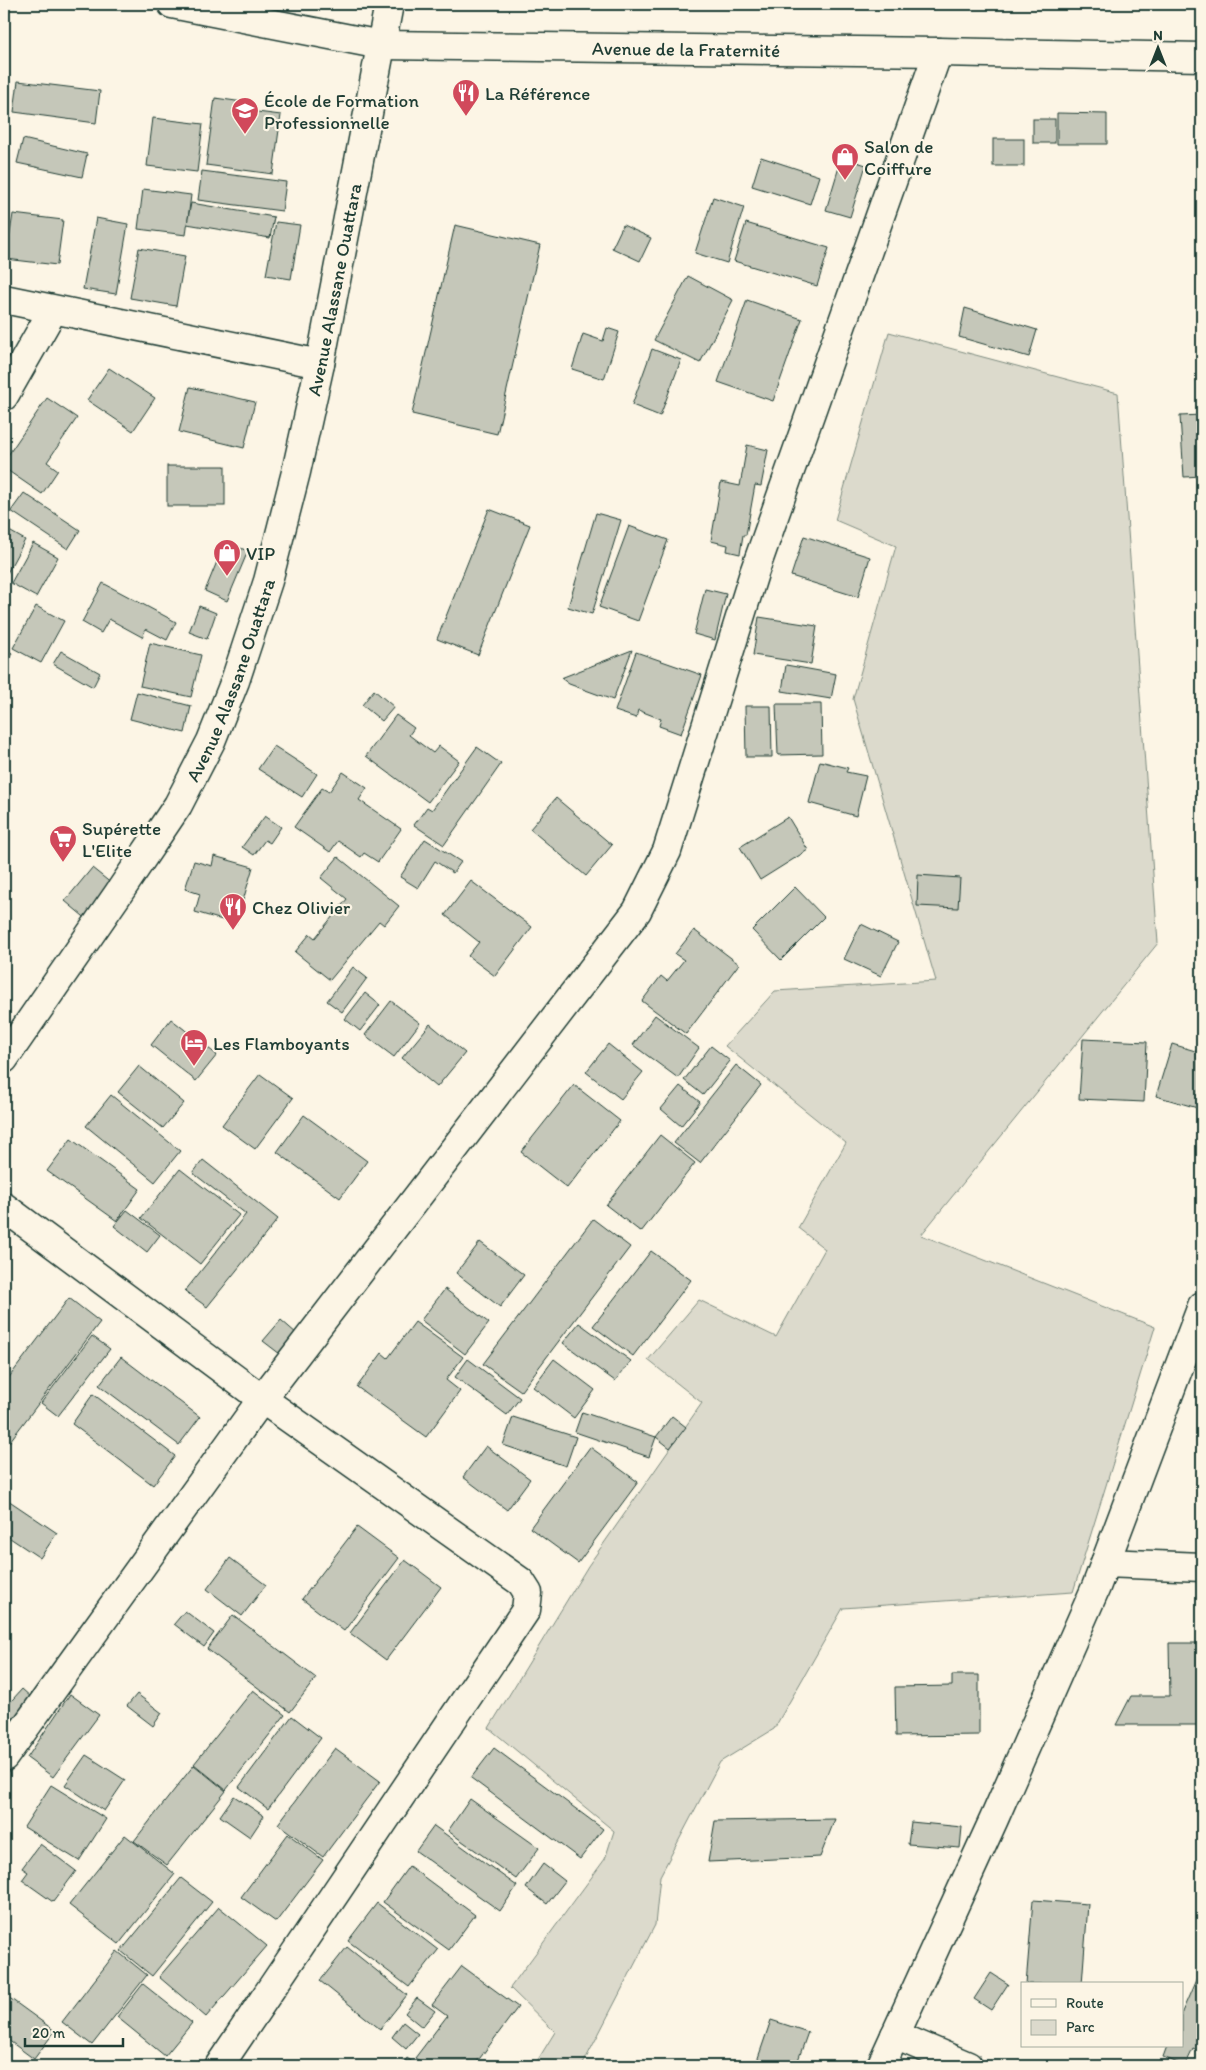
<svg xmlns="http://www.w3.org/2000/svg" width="1206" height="2070" font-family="Itim,sans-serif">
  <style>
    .green { fill: #dcdacc; stroke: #7e8c80 }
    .building { fill: #c5c7b9; stroke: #1f3d34 }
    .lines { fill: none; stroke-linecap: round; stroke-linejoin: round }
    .street-casing { stroke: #1f3d34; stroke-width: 31 }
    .secondary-casing { stroke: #1f3d34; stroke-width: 31 }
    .street { stroke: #fcf5e5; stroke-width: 28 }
    .secondary { stroke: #fcf5e5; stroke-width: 28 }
    .labels { text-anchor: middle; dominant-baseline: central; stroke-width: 4.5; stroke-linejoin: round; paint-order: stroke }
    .street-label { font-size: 19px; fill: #1f3d34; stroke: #fcf5e5 }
    .poi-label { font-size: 19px; fill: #1f3d34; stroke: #fcf5e5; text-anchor: start }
  </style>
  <rect width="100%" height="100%" fill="#fcf5e5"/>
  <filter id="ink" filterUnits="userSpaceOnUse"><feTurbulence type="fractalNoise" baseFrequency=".02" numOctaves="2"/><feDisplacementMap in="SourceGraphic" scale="10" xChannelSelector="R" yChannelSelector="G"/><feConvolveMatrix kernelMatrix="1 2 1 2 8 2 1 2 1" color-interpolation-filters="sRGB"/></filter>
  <g filter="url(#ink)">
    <path class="green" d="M889,332L1118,393L1158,943L921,1235L1155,1327L1073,1592L843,1608L774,1729L720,1762L660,1876L655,1925L582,2066H534L555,2032L510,1988L605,1859L614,1831L489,1728L588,1566L702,1403L648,1360L699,1300L776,1337L825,1249L798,1228L846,1143L725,1046L775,991L936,981L853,699L896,546L835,520Z"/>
    <g class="building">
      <rect x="849" y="4" width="49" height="1"/>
      <path d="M18,81L100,91L96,123L14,112Z"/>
      <path d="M215,98L250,103L249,111L281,115L273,174L206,165Z"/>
      <path d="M1057,113L1107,114V144H1057Z"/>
      <path d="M153,118L203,124L197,172L147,166Z"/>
      <rect x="1033" y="119" width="22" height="24"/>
      <path d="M23,139L87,154L82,177L17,163Z"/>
      <rect x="993" y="139" width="31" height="27"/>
      <path d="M761,157L819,176L810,204L752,186Z"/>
      <path d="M842,157L866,165L850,217L826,210Z"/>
      <path d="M202,171L286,182L282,211L198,200Z"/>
      <path d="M143,189L191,195L186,235L138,229Z"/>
      <path d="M713,197L744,207L727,263L695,253Z"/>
      <path d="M191,203L274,217L270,238L187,224Z"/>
      <path d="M13,214L63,220L57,265L6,259Z"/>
      <path d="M96,218L128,224L116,294L83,289Z"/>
      <path d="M276,222L300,225L291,279L266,275Z"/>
      <path d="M746,223L829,248L817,286L734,261Z"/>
      <path d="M455,225L540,245L497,434L412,414Z"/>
      <path d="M623,225L651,238L640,261L612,248Z"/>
      <path d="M139,248L185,256L176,306L130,298Z"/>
      <path d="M688,276L733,300L700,363L654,340Z"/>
      <path d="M747,300L802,319L773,401L718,382Z"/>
      <path d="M965,308L1037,330L1029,357L959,337Z"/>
      <path d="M607,328L619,332L604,379L572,369L583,334L603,341Z"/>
      <path d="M652,349L681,360L660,416L632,405Z"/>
      <path d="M109,368L155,398L133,431L87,400Z"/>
      <path d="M190,387L255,402L244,448L179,432Z"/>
      <path d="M47,398L77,418L47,462L58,470L42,494L4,468V461Z"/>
      <path d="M1202,415V476L1184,477L1180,416Z"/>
      <path d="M747,445L768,450L761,486L755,485L746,535H743L740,554L727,551L728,545L711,541L721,482L740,486Z"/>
      <rect x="167" y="466" width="58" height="40"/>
      <path d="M24,493L80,530L68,549L11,511Z"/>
      <path d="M489,509L530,525L478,655L437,639Z"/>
      <path d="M596,513L621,520L592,614L568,607Z"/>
      <path d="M629,526L668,540L638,621L599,607Z"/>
      <path d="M4,528L25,540L7,573L4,571Z"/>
      <path d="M804,536L870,557L858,597L791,576Z"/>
      <path d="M225,542L248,551L227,601L205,591Z"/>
      <path d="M33,543L58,557L36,597L11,583Z"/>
      <path d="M103,583L176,622L167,640L146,629L142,637L109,619L101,633L82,622Z"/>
      <path d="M705,589L726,594L715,640L694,634Z"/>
      <path d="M36,606L64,621L41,663L13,648Z"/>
      <path d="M199,606L216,613L207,639L189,632Z"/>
      <path d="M759,617L817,626L811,664L753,655Z"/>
      <path d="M150,643L201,655L191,697L140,686Z"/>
      <path d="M4,648L12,653L4,668Z"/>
      <path d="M632,650L613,700L569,684L561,678Z"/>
      <path d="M61,651L100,673L93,687L53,664Z"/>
      <path d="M636,652L702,675L681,734L659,726L661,719L638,710L636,718L615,711Z"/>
      <path d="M786,665L836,674L831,699L782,691Z"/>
      <path d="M374,690L394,707L382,721L362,705Z"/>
      <path d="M137,692L191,706L185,733L130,719Z"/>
      <path d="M776,704H821L822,754L778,755Z"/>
      <path d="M745,706H771L772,757H746Z"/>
      <path d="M396,715L414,728L409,735L433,753L439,746L459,761L428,802L366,756Z"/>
      <path d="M274,746L317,774L302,797L258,769Z"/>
      <path d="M477,747L501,764L444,845L414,825L427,807L432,810Z"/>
      <path d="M820,761L848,768L846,772L866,776L856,816L809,803Z"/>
      <path d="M343,772L367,788L359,800L401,829L378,862L364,853L361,857L338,841L330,852L294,827L322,788L329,792Z"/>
      <path d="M556,798L612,845L586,876L530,829Z"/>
      <path d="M265,816L281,827L270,843L265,840L254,855L242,847Z"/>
      <path d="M788,817L808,850L760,880L740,847Z"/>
      <path d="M4,819L10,822L4,834Z"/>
      <path d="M425,839L461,862L453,873L435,861L418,888L400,877Z"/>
      <path d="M214,856L253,867L236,924L195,912L200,894L185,889L194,861L212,866Z"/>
      <path d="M338,857L399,906L384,925L379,921L330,980L295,952L310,934L315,938L347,899L321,878Z"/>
      <path d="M92,868L117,888L89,921L65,901Z"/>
      <path d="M918,875L960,878L958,908L917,906Z"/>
      <path d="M471,881L532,927L495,976L468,956L479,942L445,915Z"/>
      <path d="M795,887L824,917L781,960L752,930Z"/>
      <path d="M861,924L898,942L881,976L844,959Z"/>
      <path d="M694,930L739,964L686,1034L642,1001L661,976L667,981L684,960L675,954Z"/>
      <path d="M353,967L367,978L342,1012L327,1001Z"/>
      <path d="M365,993L380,1005L360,1031L345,1019Z"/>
      <path d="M391,1001L420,1023L394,1057L365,1035Z"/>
      <path d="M655,1015L699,1048L678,1078L633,1045Z"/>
      <path d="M171,1019L217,1055L196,1081L151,1045Z"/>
      <path d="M430,1024L465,1053L437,1087L402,1058Z"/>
      <path d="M1083,1039L1147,1042L1144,1102L1079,1099Z"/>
      <path d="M608,1044L643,1072L621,1099L586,1072Z"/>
      <path d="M1172,1044L1202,1053L1201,1109L1156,1096Z"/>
      <path d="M711,1046L730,1061L703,1095L684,1080Z"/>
      <path d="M736,1065L761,1085L700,1163L674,1143Z"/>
      <path d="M139,1066L184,1103L163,1128L118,1092Z"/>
      <path d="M260,1074L293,1098L255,1149L222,1125Z"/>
      <path d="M574,1085L620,1121L567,1188L521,1152Z"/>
      <path d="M680,1086L700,1102L681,1126L661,1109Z"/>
      <path d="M111,1095L180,1151L155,1182L86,1126Z"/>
      <path d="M304,1115L367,1161L340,1198L277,1152Z"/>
      <path d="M660,1135L695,1163L641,1232L606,1205Z"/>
      <path d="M71,1139L140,1189L117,1221L47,1171Z"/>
      <path d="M203,1160L278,1219L207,1307L185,1291L246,1214L193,1173Z"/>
      <path d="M180,1169L239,1215L200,1264L141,1218Z"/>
      <path d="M127,1210L160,1235L147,1252L114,1226Z"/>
      <path d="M593,1219L630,1247L521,1391L483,1364Z"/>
      <path d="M480,1242L524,1275L500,1307L456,1273Z"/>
      <path d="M651,1251L691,1280L633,1356L593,1326Z"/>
      <path d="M445,1289L489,1323L465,1354L421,1320Z"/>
      <path d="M69,1298L100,1322L4,1449V1377L7,1380Z"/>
      <path d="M281,1320L297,1334L280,1354L263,1341Z"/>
      <path d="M415,1322L463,1357L446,1380L460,1391L426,1437L357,1387L382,1353L388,1358Z"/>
      <path d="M579,1323L631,1361L615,1381L563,1343Z"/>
      <path d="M92,1336L110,1349L58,1416L41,1403Z"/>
      <path d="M121,1357L200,1417L179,1445L99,1385Z"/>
      <path d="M468,1359L520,1398L507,1415L455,1377Z"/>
      <path d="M554,1359L595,1390L574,1418L533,1387Z"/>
      <path d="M93,1394L175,1456L153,1485L72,1424Z"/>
      <path d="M582,1412L656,1437L649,1457L575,1432Z"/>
      <path d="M672,1416L686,1427L670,1448L656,1437Z"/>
      <path d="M513,1417L576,1437L566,1466L503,1445Z"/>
      <path d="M486,1446L530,1479L507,1510L463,1477Z"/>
      <path d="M590,1447L638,1482L578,1563L530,1528Z"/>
      <path d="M8,1500L57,1533L40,1558L4,1534V1506Z"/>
      <path d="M357,1527L399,1558L344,1631L302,1599Z"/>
      <path d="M230,1558L266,1585L242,1616L207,1589Z"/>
      <path d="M405,1560L441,1587L386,1660L350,1633Z"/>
      <path d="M185,1611L214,1633L204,1647L174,1624Z"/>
      <path d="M233,1615L316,1678L290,1712L207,1649Z"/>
      <path d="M1169,1643H1202V1725H1116L1131,1696H1170Z"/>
      <path d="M952,1675H979V1735L896,1736L895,1687L952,1686Z"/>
      <path d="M22,1689L32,1698L4,1729V1709Z"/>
      <path d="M253,1690L285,1715L226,1790L194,1764Z"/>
      <path d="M70,1694L99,1715L53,1777L27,1758Z"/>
      <path d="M137,1694L162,1713L153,1726L127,1706Z"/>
      <path d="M292,1716L321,1738L268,1809L239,1787Z"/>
      <path d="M335,1748L380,1781L323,1857L278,1824Z"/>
      <path d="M494,1748L603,1829L580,1859L471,1778Z"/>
      <path d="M86,1755L125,1780L104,1811L65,1785Z"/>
      <path d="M194,1765L226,1791L167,1865L134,1841Z"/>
      <path d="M51,1785L106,1819L79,1861L24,1827Z"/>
      <path d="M234,1796L264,1816L250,1837L220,1816Z"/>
      <path d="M470,1799L539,1848L516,1879L448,1831Z"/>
      <path d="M835,1819L820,1857L708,1862L715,1821Z"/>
      <path d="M911,1822L962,1827L960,1848L908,1844Z"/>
      <path d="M434,1826L517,1886L500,1911L416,1851Z"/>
      <path d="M288,1834L323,1860L276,1922L241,1897Z"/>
      <path d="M125,1835L175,1874L119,1944L69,1905Z"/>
      <path d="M40,1844L76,1871L53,1902L22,1880L28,1872L22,1868Z"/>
      <path d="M1201,1854H1202V1905L1198,1904Z"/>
      <path d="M543,1864L565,1881L547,1904L526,1888Z"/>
      <path d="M409,1866L475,1915L449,1950L383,1902Z"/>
      <path d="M181,1878L212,1902L152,1976L121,1951Z"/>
      <path d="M1033,1900L1088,1904L1082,1984H1026Z"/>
      <path d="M377,1903L438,1950L409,1987L348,1941Z"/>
      <path d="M219,1907L267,1946L206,2017L159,1977Z"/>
      <path d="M347,1947L407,1995L380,2029L320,1981Z"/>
      <path d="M117,1951L147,1975L92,2045L62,2022Z"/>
      <path d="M462,1966L518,2007L474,2066H427L415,2058L447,2016L432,2005Z"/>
      <path d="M1202,1966V2053L1193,2049L1185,2066L1163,2057L1167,2046H1182V2012Z"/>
      <path d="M991,1973L1008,1984L991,2010L974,1999Z"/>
      <path d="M143,1984L192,2023L165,2056L117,2017Z"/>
      <path d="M4,1994L55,2031L34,2059L4,2037Z"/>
      <path d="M417,1998L435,2011L422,2027L405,2013Z"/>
      <path d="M771,2020L808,2032L796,2066H774L757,2061Z"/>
      <path d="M403,2022L418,2034L406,2049L392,2037Z"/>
      <path d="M407,2058L418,2066H401Z"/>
    </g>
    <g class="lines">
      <defs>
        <g id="street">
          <path d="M4,299L320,364"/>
          <path d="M4,396L53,310"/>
          <path d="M4,1207L262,1399L521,1582L528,1593L526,1610L219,2066"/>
          <path d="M1105,1563L1202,1567"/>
          <path d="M4,1757L262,1399L637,911L667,851L754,573L938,52"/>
          <path d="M895,2035L968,2066"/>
          <path d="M881,2066L994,1819L1096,1587L1202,1306"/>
        </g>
        <g id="secondary">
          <path id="s1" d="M172,4L381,45L938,52L1202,57"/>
          <path id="s2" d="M4,1059L118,894L178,805L211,741L235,681L268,581L296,472L320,364L389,4"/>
        </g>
      </defs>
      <use href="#street" class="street-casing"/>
      <use href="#secondary" class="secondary-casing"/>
      <use href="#street" class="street"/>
      <use href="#secondary" class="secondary"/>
    </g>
  </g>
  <defs>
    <symbol id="restaurant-pin" viewBox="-11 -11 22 30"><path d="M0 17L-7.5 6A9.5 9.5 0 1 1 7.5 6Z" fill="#d1495b" stroke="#fcf5e5"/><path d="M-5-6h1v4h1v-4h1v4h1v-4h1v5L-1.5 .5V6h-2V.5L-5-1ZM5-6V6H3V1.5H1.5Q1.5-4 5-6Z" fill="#fff"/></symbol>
    <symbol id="university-pin" viewBox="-11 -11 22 30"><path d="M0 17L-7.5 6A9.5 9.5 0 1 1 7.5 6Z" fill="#d1495b" stroke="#fcf5e5"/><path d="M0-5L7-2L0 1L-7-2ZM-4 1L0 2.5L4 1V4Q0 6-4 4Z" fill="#fff"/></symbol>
    <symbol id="shop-pin" viewBox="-11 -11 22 30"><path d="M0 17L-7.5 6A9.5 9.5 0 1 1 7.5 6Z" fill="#d1495b" stroke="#fcf5e5"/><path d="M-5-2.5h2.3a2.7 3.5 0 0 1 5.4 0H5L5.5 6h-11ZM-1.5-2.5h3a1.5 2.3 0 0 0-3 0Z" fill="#fff"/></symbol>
    <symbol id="supermarket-pin" viewBox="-11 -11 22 30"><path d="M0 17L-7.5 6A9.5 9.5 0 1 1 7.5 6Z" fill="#d1495b" stroke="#fcf5e5"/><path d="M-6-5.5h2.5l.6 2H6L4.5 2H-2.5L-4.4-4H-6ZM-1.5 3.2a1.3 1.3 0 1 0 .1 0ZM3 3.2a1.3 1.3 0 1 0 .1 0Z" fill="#fff"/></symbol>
    <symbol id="hotel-pin" viewBox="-11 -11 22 30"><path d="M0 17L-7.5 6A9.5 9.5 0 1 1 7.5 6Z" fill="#d1495b" stroke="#fcf5e5"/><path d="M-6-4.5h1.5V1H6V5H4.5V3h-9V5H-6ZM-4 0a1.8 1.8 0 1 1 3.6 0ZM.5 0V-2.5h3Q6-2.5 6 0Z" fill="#fff"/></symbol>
  </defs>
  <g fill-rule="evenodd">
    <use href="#restaurant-pin" x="450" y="77" width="32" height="43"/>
    <use href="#university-pin" x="229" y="95" width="32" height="43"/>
    <use href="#shop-pin" x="829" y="141" width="32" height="43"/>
    <use href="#shop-pin" x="211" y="537" width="32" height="43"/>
    <use href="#supermarket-pin" x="47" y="823" width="32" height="43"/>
    <use href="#restaurant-pin" x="217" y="891" width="32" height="43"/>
    <use href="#hotel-pin" x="178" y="1027" width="32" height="43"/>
  </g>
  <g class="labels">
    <g class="street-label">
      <text stroke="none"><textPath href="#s1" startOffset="518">Avenue de la Fraternité</textPath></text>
      <text stroke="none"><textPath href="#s2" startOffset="849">Avenue Alassane Ouattara</textPath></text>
      <text stroke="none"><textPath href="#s2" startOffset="444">Avenue Alassane Ouattara</textPath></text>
    </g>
    <g class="poi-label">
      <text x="485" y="93">La Référence</text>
      <text x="264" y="100">École de Formation<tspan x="264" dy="22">Professionnelle</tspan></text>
      <text x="864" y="146">Salon de<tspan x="864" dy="22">Coiffure</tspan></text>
      <text x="246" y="553">VIP</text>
      <text x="82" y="828">Supérette<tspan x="82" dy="22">L'Elite</tspan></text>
      <text x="252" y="907">Chez Olivier</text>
      <text x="213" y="1043">Les Flamboyants</text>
    </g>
  </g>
  <rect width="1206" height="2070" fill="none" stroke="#fcf5e5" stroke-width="20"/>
  <rect x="10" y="10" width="1186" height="2050" fill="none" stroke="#1f3d34" stroke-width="2" filter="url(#ink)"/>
  <rect x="1021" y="1982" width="162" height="65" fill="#fcf5e5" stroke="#a4ab9e"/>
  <rect x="1031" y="1999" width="25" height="8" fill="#fcf5e5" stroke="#a4ab9e"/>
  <text x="1066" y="2008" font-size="15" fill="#1f3d34">Route</text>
  <rect x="1031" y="2020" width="25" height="15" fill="#dcdacc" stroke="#a4ab9e"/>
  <text x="1066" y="2032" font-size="15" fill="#1f3d34">Parc</text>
  <g transform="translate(1158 48)" stroke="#fcf5e5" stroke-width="4" paint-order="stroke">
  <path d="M0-4L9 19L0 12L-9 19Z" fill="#1f3d34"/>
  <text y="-8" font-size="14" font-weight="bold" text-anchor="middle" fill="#1f3d34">N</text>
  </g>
  <path d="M25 2038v8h98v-8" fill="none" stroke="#1f3d34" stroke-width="2.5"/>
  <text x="32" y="2038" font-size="15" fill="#1f3d34" stroke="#fcf5e5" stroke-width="4" paint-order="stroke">20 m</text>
</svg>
